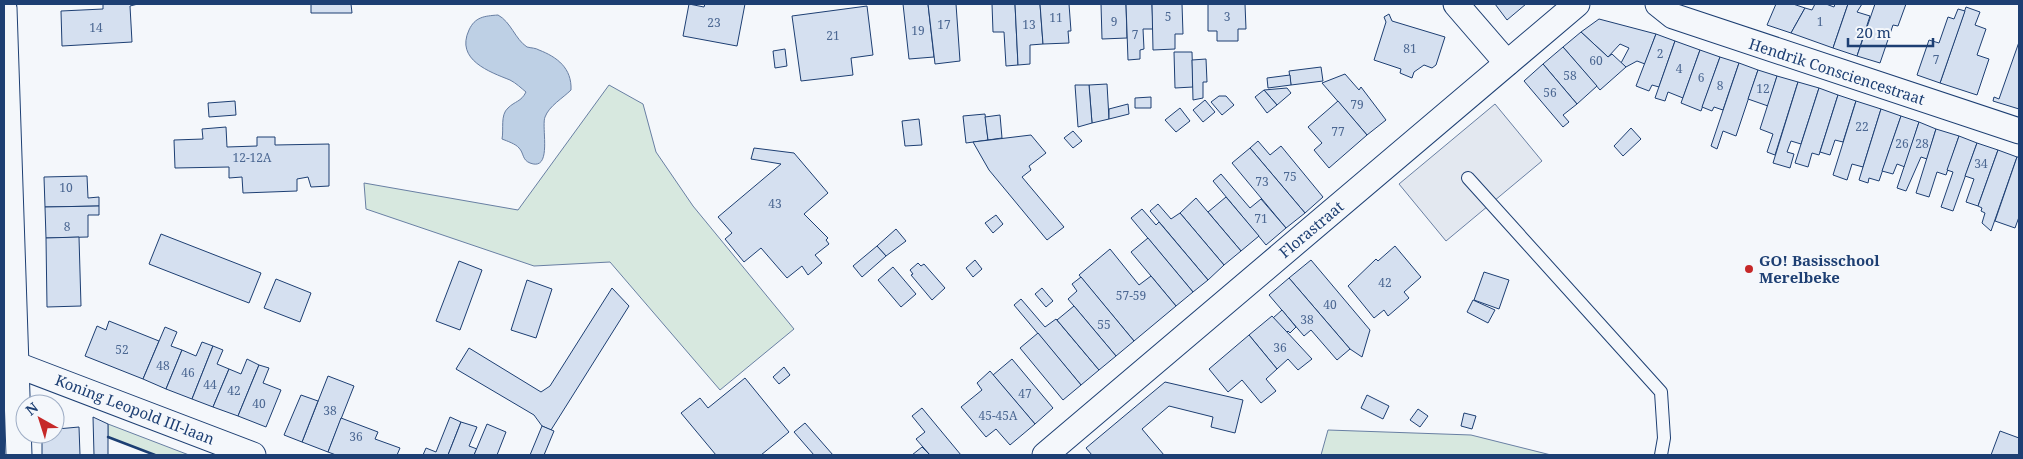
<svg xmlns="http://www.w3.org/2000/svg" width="2023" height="459" font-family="'Noto Serif',serif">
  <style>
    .green { fill: #d7e8df; stroke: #687fa3 }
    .parking { fill: #e3e8f0; stroke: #687fa3 }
    .water { fill: #bed0e5; stroke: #687fa3 }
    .building { fill: #d5e0f0; stroke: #1d3f73 }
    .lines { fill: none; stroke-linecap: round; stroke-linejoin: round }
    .lane-casing { stroke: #1d3f73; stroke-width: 14 }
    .street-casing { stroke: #1d3f73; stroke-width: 27 }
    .lane { stroke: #f4f7fb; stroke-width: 12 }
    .street { stroke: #f4f7fb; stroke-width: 25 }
    .wall { stroke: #1d3f73; stroke-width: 2.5 }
    .poi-dot { fill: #c62828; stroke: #f4f7fb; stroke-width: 2 }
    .labels { text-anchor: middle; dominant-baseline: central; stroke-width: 4; stroke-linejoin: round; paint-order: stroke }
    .number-label { font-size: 12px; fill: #4b6792 }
    .street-label { font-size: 15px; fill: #1d3f73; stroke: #f4f7fb }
    .poi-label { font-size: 15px; font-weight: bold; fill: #1d3f73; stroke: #f4f7fb; text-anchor: start }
  </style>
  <rect width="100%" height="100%" fill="#f4f7fb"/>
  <g class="green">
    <path d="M609,85L643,104L656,152L693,206L794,329L720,390L610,262L534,266L366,209L364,183L518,210Z"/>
    <path d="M108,424L189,455H155L108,437Z"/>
    <path d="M1328,430L1471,435L1551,455H1321Z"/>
  </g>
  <path class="parking" d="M1495,104L1542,161L1446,241L1399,184Z"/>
  <path class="water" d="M498,15C511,22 515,39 527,47C531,48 536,48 539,50C557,57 572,68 571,90C563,98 549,106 545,117C541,127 553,172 530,163C522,160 524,153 519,148C516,144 507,141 502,139C504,129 500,115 508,108C515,101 521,102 526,92C521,88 516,83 510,80C490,72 455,60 469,30C475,17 484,16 498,15Z"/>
  <g class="building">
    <path d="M103,4H138L130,6L132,42L62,46L61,11L103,9Z"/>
    <path d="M311,4H351L352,13H311Z"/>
    <path d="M689,4L704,7L705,4H745L737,46L683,36Z"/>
    <path d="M903,4H928L934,57L909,59Z"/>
    <path d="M928,4H956L960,61L935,64Z"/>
    <path d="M992,4H1015L1018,65L1006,66L1004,32H993Z"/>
    <path d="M1015,4H1040L1043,44L1030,45V64L1018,65Z"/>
    <path d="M1040,4H1069L1071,31H1068L1069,43L1043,44Z"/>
    <path d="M1101,4H1126L1127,38L1102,39Z"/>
    <path d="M1126,4H1152L1153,29H1143L1144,49L1140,50V59L1128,60Z"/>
    <path d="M1152,4H1182L1183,34H1175V49L1153,50Z"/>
    <path d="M1208,4H1245L1246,29H1238V41H1217V31H1208Z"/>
    <path d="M1495,4H1526L1507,20Z"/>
    <path d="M1776,4H1793L1805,8L1791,33L1767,25Z"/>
    <path d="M1815,4H1826L1834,7L1835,4H1848L1833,48L1791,33L1805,8L1812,10Z"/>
    <path d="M1848,4H1862L1857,12L1870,16L1857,56L1833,48Z"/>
    <path d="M1875,4H1906L1898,26L1893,25L1880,63L1857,56Z"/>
    <path d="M867,6L873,55L851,58L853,75L801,81L792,16Z"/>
    <path d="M1966,7L1980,12L1975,25L1986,29L1977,55L1989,59L1977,95L1940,83Z"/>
    <path d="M1958,9L1965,11L1940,83L1917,75L1929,40L1939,43L1948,17L1954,19Z"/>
    <path d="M1389,14L1392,21L1445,37L1436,65L1432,68L1424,65L1414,72L1412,78L1400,73L1401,69L1374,60L1386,22L1384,17Z"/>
    <path d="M1599,19L1656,34L1645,64L1637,61L1626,67L1621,63L1629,48L1620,44L1608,57L1581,32Z"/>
    <path d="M1581,32L1608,57L1612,54L1626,67L1600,90L1563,47Z"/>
    <path d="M1656,34L1675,41L1659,87L1652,85L1649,91L1636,86Z"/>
    <path d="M1675,41L1700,50L1683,98L1668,92L1665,101L1655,98Z"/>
    <path d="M2019,42V109L1993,101L1994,97L1999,99Z"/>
    <path d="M1563,47L1597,86L1577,104L1543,64Z"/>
    <path d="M785,49L787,66L775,68L773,51Z"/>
    <path d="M1700,50L1720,57L1701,111L1681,103Z"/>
    <path d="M1174,52H1192L1193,87L1175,88Z"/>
    <path d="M1720,57L1739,63L1723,110L1714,107L1712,111L1702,107Z"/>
    <path d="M1206,59L1207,82H1203V98L1193,100L1192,60Z"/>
    <path d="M1739,63L1758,70L1736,136L1723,131L1717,149L1711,146Z"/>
    <path d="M1543,64L1577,104L1563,115L1569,122L1563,127L1524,81Z"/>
    <path d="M1321,67L1323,81L1291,85L1289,71Z"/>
    <path d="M1758,70L1777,76L1768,106L1748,99Z"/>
    <path d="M1345,74L1359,90L1361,87L1386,120L1367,135L1322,83Z"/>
    <path d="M1290,75L1291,85L1268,88L1267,78Z"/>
    <path d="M1777,76L1798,82L1775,155L1767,152L1773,134L1760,129Z"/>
    <path d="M1798,82L1819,88L1801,144L1791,141L1787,152L1794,154L1790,168L1773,163Z"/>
    <path d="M1107,84L1109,119L1092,123L1089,85Z"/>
    <path d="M1075,85H1089L1092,123L1078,127Z"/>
    <path d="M1287,88L1291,93L1277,105L1264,90Z"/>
    <path d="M1819,88L1838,95L1819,155L1812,153L1808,167L1795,163Z"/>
    <path d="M1264,90L1277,105L1267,113L1255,97Z"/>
    <path d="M1838,95L1856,101L1843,142L1835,140L1830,155L1820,152Z"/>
    <path d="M1219,96H1226L1234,105L1222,115L1211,102Z"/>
    <path d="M1151,97V108H1135V98Z"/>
    <path d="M1205,100L1215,112L1203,122L1193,110Z"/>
    <path d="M235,101L236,115L209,117L208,103Z"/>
    <path d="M1338,101L1367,135L1329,168L1314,150L1322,143L1308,127Z"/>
    <path d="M1856,101L1881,109L1863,167L1852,164L1847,180L1833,175Z"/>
    <path d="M1128,104L1129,114L1109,119V109Z"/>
    <path d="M1180,108L1190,121L1176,132L1165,120Z"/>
    <path d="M1881,109L1901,116L1879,181L1869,178L1868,183L1859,180Z"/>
    <path d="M985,114L988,140L966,143L963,116Z"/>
    <path d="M1000,115L1002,138L988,140L985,117Z"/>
    <path d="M1901,116L1919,122L1905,167L1897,164L1893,174L1882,171Z"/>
    <path d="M919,119L922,145L905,146L902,121Z"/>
    <path d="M1919,122L1936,129L1927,159L1921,157L1906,191L1897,188Z"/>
    <path d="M226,127L227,147L257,146V137H275V145L329,144V186L311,187L308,177L297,179V191L243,193L242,177L229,178V167L175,168L174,140L203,139L202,129Z"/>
    <path d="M1631,128L1641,139L1623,156L1614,146Z"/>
    <path d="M1936,129L1959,136L1946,175L1937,172L1929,197L1916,193Z"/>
    <path d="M1073,131L1082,141L1073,148L1064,138Z"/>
    <path d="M1031,135L1046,153L1029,166L1031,170L1022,177L1064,227L1047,240L989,170L973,142Z"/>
    <path d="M1959,136L1977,143L1953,211L1941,207L1953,172L1947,170Z"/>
    <path d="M1258,141L1270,155L1281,146L1323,197L1305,213L1250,148Z"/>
    <path d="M1977,143L1998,150L1978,206L1966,202L1974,179L1965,176Z"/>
    <path d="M754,148L794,153L828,193L804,214L828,238L826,240L829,244L815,255L822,263L808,275L802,266L787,278L761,248L744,262L725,239L732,233L718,217L781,164L751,159Z"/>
    <path d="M1250,148L1305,213L1286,228L1232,163Z"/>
    <path d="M1998,150L2017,157L1991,231L1982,223L1985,213L1981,211L1982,208L1978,206Z"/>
    <path d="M2017,157H2019V217L2015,228L1995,221Z"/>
    <path d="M1221,174L1250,208L1261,199L1286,228L1266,245L1213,181Z"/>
    <path d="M87,176L88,198L99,197V206L45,207L44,177Z"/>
    <path d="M1226,197L1259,236L1241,251L1208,212Z"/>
    <path d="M1196,198L1241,251L1224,265L1180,213Z"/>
    <path d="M1158,204L1171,219L1180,213L1224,265L1208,280L1150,211Z"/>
    <path d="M99,206V215H88V237L46,238L45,207Z"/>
    <path d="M1142,209L1156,225L1159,222L1208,280L1193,292L1131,218Z"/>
    <path d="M996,215L1003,224L993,233L985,223Z"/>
    <path d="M896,229L906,241L886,256L877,246Z"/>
    <path d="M161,234L261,273L249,303L149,264Z"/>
    <path d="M79,237L81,306L47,307L46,238Z"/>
    <path d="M1148,238L1193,292L1176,306L1131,252Z"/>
    <path d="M877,246L886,256L862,277L853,266Z"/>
    <path d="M1395,246L1421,277L1404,292L1409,298L1388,316L1384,310L1374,318L1348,286L1376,259L1378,261Z"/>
    <path d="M1110,249L1139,285L1151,276L1176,306L1134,341L1079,275Z"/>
    <path d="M975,260L982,269L973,277L966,268Z"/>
    <path d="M1311,260L1370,330L1362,357L1350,349L1289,278Z"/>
    <path d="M459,261L482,270L460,330L436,321Z"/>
    <path d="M918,263L921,266L924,264L945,288L932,300L911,275L913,274L910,270Z"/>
    <path d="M893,267L916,294L901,307L878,280Z"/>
    <path d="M1484,272L1509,280L1499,309L1474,300Z"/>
    <path d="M1081,277L1134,341L1116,356L1068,299L1077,291L1072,284Z"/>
    <path d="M1289,278L1350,349L1337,360L1311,330L1304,336L1269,295Z"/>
    <path d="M276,279L311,293L300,322L264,308Z"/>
    <path d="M527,280L552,289L536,338L511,330Z"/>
    <path d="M612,288L629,306L551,430L542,426L534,415L456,369L469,348L541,392L550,386Z"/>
    <path d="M1042,288L1053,301L1046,307L1035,294Z"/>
    <path d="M1021,299L1045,327L1056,319L1099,370L1081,385L1014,305Z"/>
    <path d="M1473,300L1495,310L1488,323L1467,312Z"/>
    <path d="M1074,306L1116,356L1099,370L1057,320Z"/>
    <path d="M1282,310L1296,327L1290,333L1288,331L1286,333L1273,318Z"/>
    <path d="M1272,316L1312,359L1298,370L1288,359L1277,369L1249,335Z"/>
    <path d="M109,321L159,341L143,379L85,356L97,326L106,330Z"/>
    <path d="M165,327L177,332L171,346L182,350L166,389L143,379Z"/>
    <path d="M1038,333L1081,385L1063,400L1020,348Z"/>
    <path d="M1249,335L1277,369L1266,379L1276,391L1261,403L1242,380L1228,392L1209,369Z"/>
    <path d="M202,342L213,346L192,399L166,389L182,350L196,356Z"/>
    <path d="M213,346L223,350L217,364L229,369L213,407L192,399Z"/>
    <path d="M247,359L259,365L238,416L213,407L229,369L241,374Z"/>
    <path d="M1012,359L1053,408L1035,424L993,375Z"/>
    <path d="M259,365L269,368L263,383L281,390L266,427L238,416Z"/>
    <path d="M784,367L790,375L779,384L773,377Z"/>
    <path d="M990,371L1035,424L1010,445L996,429L986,437L961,407L982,390L977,383Z"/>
    <path d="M328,376L354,386L328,452L302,442Z"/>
    <path d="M745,378L789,432L761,455H716L681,413L700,398L708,408Z"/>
    <path d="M1165,382L1243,400L1235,433L1211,427L1213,417L1169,406L1142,429L1164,455H1092L1086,448Z"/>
    <path d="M301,395L318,401L302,442L284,435Z"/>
    <path d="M1367,395L1389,406L1383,419L1361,408Z"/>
    <path d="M922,408L961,455H930L916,439L925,432L912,416Z"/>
    <path d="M1418,409L1428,416L1420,427L1410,420Z"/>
    <path d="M1464,413L1476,416L1472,429L1461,426Z"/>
    <path d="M56,417L57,429L79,427L80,455H42V434H55Z"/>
    <path d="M93,417L108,424V455H94Z"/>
    <path d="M450,417L461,422L448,455H423L426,448L436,452Z"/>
    <path d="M341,418L378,432L375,439L400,448L397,455H336L328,452Z"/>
    <path d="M461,422L477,427L469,446L477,449L474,455H448Z"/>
    <path d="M805,423L833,455H814L794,432Z"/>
    <path d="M487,424L506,432L497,455H474Z"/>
    <path d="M542,426L554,431L544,455H530Z"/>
    <path d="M2000,431L2019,438V455H1991Z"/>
    <path d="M922,447L930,455H912Z"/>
  </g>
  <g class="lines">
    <defs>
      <path id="lane" d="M1468,178L1661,392L1664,438L1661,455"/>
      <g id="street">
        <path d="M1456,4L1507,63"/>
        <path d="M1658,4L1673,16L2019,131"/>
        <path d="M4,8L19,455"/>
        <path d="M4,360L253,455"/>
        <path d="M1045,455L1577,4"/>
      </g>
    </defs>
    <use href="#lane" class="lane-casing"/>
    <use href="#street" class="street-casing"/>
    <use href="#lane" class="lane"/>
    <use href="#street" class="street"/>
    <path class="wall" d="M108,437L155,455"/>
  </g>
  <circle class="poi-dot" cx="1749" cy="269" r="5"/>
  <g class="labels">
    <g class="number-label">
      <text x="1168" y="16">5</text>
      <text x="1227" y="16">3</text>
      <text x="1056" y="17">11</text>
      <text x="1114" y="21">9</text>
      <text x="1820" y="21">1</text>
      <text x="714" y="22">23</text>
      <text x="944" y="24">17</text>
      <text x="1029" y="24">13</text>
      <text x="96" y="27">14</text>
      <text x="918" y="30">19</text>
      <text x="1135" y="34">7</text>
      <text x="833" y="35">21</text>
      <text x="1410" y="48">81</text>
      <text x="1660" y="53">2</text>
      <text x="1936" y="59">7</text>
      <text x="1596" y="60">60</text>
      <text x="1679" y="68">4</text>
      <text x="1570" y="75">58</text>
      <text x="1701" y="77">6</text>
      <text x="1720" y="85">8</text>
      <text x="1763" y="88">12</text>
      <text x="1550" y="92">56</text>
      <text x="1357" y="104">79</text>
      <text x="1862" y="126">22</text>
      <text x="1338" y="131">77</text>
      <text x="1902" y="143">26</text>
      <text x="1922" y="143">28</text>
      <text x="252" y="157">12-12A</text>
      <text x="1981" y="163">34</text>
      <text x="1290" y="176">75</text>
      <text x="1262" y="181">73</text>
      <text x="66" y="187">10</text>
      <text x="775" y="203">43</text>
      <text x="1261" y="218">71</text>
      <text x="67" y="226">8</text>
      <text x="1385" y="282">42</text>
      <text x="1131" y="295">57-59</text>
      <text x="1330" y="304">40</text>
      <text x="1307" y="319">38</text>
      <text x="1104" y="324">55</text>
      <text x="1280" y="347">36</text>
      <text x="122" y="349">52</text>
      <text x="163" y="365">48</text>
      <text x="188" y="372">46</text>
      <text x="210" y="384">44</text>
      <text x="234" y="390">42</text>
      <text x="1025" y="393">47</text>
      <text x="259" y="403">40</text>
      <text x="330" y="410">38</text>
      <text x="998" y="415">45-45A</text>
      <text x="356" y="436">36</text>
    </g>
    <g class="street-label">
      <text transform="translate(1837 71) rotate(18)">Hendrik Consciencestraat</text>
      <text transform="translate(1311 229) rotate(-40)">Florastraat</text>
      <text transform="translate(135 409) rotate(21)">Koning Leopold III-laan</text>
    </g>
    <g class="poi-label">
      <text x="1759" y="260">GO! Basisschool<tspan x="1759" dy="17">Merelbeke</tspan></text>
    </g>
  </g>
  <rect width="2023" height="459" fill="none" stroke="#1d3f73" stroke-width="10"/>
  <g transform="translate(40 419) rotate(321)"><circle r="24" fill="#f4f7fb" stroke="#9eadc5"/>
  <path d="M0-4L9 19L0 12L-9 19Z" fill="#c62828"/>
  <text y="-8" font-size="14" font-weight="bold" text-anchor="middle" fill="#1d3f73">N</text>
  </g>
  <path d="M1848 38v8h85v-8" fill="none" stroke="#1d3f73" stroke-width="2.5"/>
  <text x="1856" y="38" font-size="15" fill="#1d3f73" stroke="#f4f7fb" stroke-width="4" paint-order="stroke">20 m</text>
</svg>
